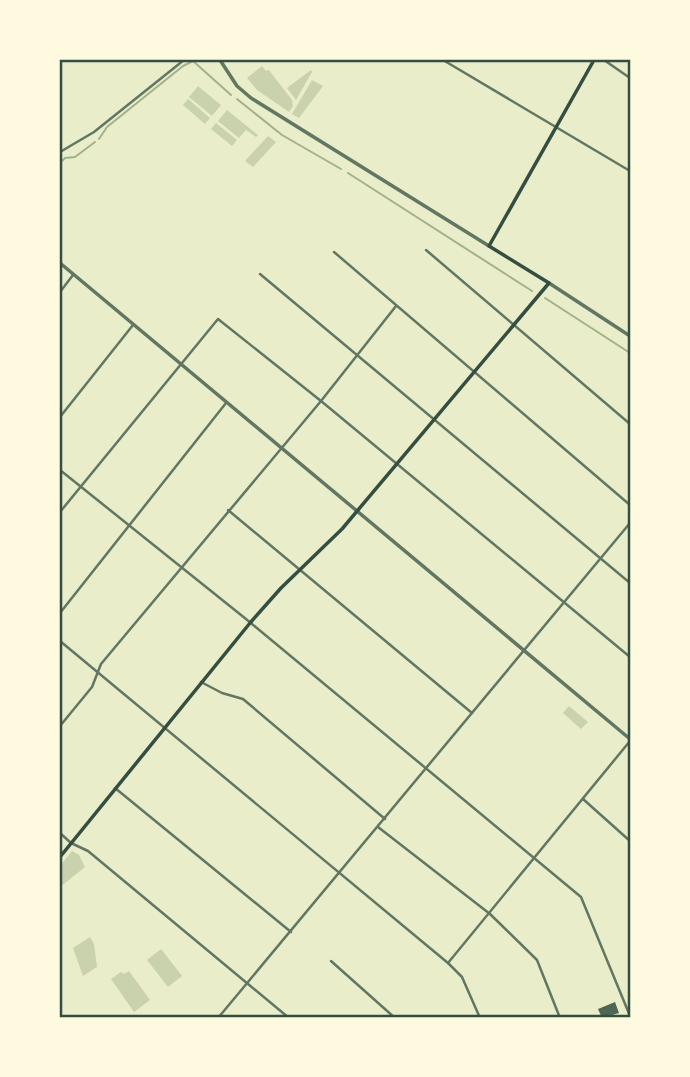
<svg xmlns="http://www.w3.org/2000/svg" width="690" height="1077" font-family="'IBM Plex Sans',sans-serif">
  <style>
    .green { fill: #cad2ad }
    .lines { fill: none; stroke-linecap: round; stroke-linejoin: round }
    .stream { stroke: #a3b18a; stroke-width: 2 }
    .building { fill: #4f6655 }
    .minor { stroke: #617663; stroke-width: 2.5 }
    .tertiary { stroke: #617663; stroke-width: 3.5 }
    .secondary { stroke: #344e41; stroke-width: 3.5 }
    .neatline { fill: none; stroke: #344e41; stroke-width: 2.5 }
  </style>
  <rect width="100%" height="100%" fill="#e9edc9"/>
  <g class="green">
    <path d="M262,66L266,71L269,70L292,100L293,106L289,112L257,90L247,78Z"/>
    <path d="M311,70L312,72L296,100L287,88Z"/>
    <path d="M312,80L323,86L299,118L292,114Z"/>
    <path d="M198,86L221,105L212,116L189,97Z"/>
    <path d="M188,99L210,118L205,124L183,105Z"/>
    <path d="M227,110L258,135L256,137L246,130L239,138L218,121Z"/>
    <path d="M216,123L237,140L232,146L211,129Z"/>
    <path d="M268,136L276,142L253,167L245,161Z"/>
    <path d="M569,706L588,722L581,729L563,713Z"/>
    <path d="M72,851L79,855L85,867L60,887V866Z"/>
    <path d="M90,937L94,944L97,967L83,976L73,948Z"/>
    <path d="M161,949L182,976L168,987L147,960Z"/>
    <path d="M129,971L150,1000L134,1012L111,979L121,972L124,974Z"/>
  </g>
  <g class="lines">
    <g class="stream">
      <path d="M194,60L193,61L231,95"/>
      <path d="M237,99L282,135L341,169"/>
      <path d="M99,139L107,127L183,66L193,61"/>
      <path d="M60,163L65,158L75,157L95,142"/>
      <path d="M348,173L532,291"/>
      <path d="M545,298L630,353"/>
    </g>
  </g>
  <path class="building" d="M615,1002L619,1013L602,1018L598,1009Z"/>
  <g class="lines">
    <g class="minor">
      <path d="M443,60L630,171"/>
      <path d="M604,60L630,78"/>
      <path d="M60,152L94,132L184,60"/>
      <path d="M426,250L630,424"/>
      <path d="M334,252L630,505"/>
      <path d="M260,274L630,583"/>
      <path d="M60,292L73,275"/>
      <path d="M60,417L133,325"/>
      <path d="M60,470L246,619L581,897L630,1016"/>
      <path d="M228,510L472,713"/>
      <path d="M60,512L218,319L321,401L630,657"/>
      <path d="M60,613L226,403"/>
      <path d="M60,641L448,963L462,977L480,1018"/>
      <path d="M201,682L222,693L243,699L385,819"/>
      <path d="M60,726L92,687L101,664L321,401L396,306"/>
      <path d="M115,788L291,932"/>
      <path d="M583,799L630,841"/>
      <path d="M378,827L490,914L537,960L560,1018"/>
      <path d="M60,833L71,843L88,851L289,1018"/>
      <path d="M331,961L395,1018"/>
      <path d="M448,963L630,741"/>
      <path d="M218,1018L630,523"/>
    </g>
    <g class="tertiary">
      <path d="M220,60L237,86L251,98L489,246"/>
      <path d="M60,263L630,739"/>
      <path d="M549,283L630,336"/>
    </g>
    <path class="secondary" d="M60,857L250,623L281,588L342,529L549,283L489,246L594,60"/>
  </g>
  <rect width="690" height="1077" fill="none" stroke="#fefae0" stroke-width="122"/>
  <rect x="61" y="61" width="568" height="955" class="neatline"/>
</svg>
